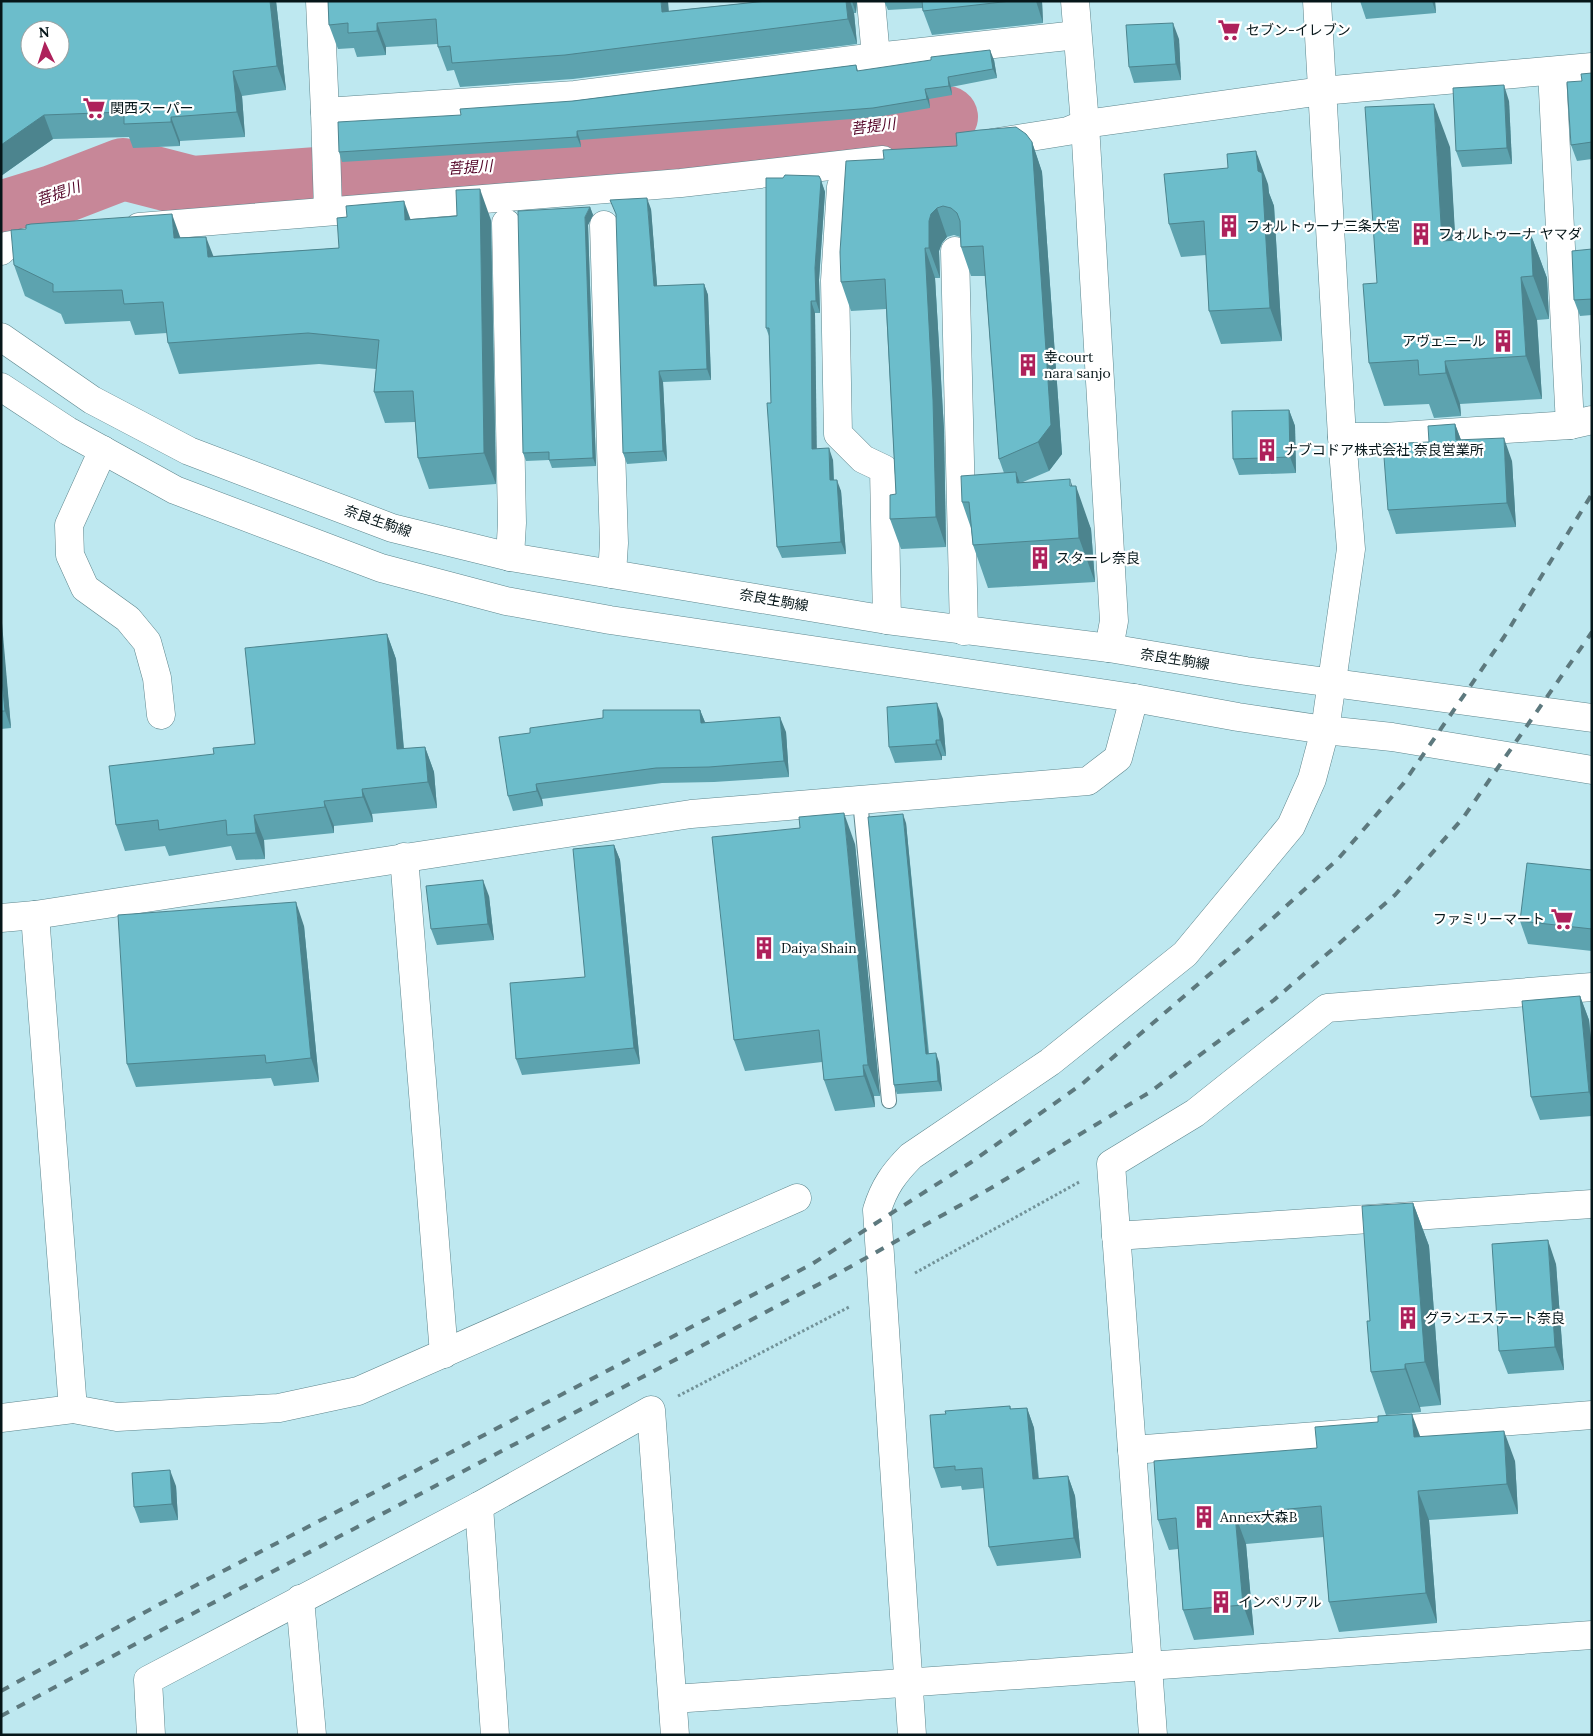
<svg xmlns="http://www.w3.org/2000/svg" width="1593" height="1736" font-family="Lora,'Noto Sans JP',serif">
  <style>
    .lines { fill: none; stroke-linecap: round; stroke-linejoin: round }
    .river { stroke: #c78798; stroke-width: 62 }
    .service-casing { stroke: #5e868d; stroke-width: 16 }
    .minor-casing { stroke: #5e868d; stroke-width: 29 }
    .tertiary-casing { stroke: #5e868d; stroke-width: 29 }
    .primary-casing { stroke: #5e868d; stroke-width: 29 }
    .path { stroke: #729298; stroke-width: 3; stroke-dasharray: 2.5 2.5; stroke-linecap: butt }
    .service { stroke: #fff; stroke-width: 14 }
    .minor { stroke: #fff; stroke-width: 28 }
    .tertiary { stroke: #fff; stroke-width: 28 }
    .primary { stroke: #fff; stroke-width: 28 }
    .rail { stroke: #5d797e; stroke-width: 4; stroke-dasharray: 9 9; stroke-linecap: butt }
    .wall { fill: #5da3af }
    .shaded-wall { fill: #4c848e }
    .building { fill: #6cbdcb; stroke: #4c848e; fill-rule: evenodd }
    .labels { text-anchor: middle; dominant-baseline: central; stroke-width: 4.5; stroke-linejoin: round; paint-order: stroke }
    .poi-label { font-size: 14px; fill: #061619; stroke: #fff; text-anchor: start }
    .street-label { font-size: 14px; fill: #061619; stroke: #fff }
    .water-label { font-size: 15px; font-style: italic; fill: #520326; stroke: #fff }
  </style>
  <rect width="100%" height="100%" fill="#bee8f0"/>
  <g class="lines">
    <path class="river" d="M1,212L53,196L123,169L193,187L674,152L947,117"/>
    <defs>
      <path id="service" d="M860,800L889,1101"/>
      <g id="minor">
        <path d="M320,1L325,112L575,95L876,57L1077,35"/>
        <path d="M871,1L876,57"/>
        <path d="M1552,71L1570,425"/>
        <path d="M325,112L328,211"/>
        <path d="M992,143L1068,131L1085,124L1322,91L1592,67"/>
        <path d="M841,187L835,281L838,434L863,459L884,469L887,620"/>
        <path d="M506,223L512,523L510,557"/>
        <path d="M604,225L614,543L612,574"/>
        <path d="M139,227L681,183L883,160"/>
        <path d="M1,251L6,246L49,238"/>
        <path d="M955,251L964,631"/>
        <path d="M1342,437H1384L1570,425L1592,420"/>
        <path d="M103,450L69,525L70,555L85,588L128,619L147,642L157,678L161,715"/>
        <path d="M404,857L444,1354"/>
        <path d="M35,915L73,1409"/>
        <path d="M1116,1236L1592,1204"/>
        <path d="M1,1418L73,1409L117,1417L279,1408L358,1391L797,1198"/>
        <path d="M1132,1450L1592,1415"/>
        <path d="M479,1506L495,1735"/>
        <path d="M300,1599L312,1735"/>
        <path d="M673,1699L1592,1635"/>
        <path d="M151,1735L148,1680L479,1506L651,1410L675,1735"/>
        <path d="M1153,1735L1111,1164L1195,1113L1327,1008L1592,987"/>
      </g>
      <g id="tertiary">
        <path d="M1075,1L1085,124L1114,621L1109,648"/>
        <path d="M1,918L35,915L691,814L1088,781L1118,758L1134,698"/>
        <path d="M912,1735L877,1210C884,1187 894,1173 911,1156L1050,1062L1185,954L1291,826L1312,779L1325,730L1351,549L1342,437L1317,1"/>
      </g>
      <g id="primary">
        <path d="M1,337L92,400L189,451L392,528L510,557L887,620L1109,648L1246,671L1592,718"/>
        <path d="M1,387L68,431L175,490L381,568L506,601L610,620L1134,698L1238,717L1325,730L1392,737L1592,770"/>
      </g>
    </defs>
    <use href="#service" class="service-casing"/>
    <use href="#minor" class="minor-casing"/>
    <use href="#tertiary" class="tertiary-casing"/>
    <use href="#primary" class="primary-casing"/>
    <g class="path">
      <path d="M915,1273L1081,1181"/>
      <path d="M678,1396L851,1306"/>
    </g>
    <use href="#service" class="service"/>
    <use href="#minor" class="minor"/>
    <use href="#tertiary" class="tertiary"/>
    <use href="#primary" class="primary"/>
    <g class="rail">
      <path d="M1,1691L160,1604L812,1264L970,1163L1082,1084L1239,949L1338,859L1403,784L1504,637L1592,494"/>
      <path d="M1,1716L171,1625L823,1282L991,1188L1150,1092L1274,1000L1395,895L1463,818L1592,632"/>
    </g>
  </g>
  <g class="wall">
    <path d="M1,1H276L286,90L242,96L245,137L180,141V146L133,148L129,137L53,139L1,176Z"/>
    <path d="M328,1L669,11L767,1H857L856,13H854L857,44L573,79L460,87L454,70L447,71L438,47V44L386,47V55L357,57L354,48L338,49L329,25Z"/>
    <path d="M884,1H1042L1043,23L932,35L923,11V8L888,10Z"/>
    <path d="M1360,1H1435L1436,13L1366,19Z"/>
    <path d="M1179,39L1181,80L1134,83L1129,67Z"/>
    <path d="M994,60L997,78L951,87L952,95L929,99L930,108L877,117L580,140L581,147L342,162L339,152L461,115L856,65L858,71Z"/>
    <path d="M1592,73V159L1577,161L1571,145L1582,81Z"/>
    <path d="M1509,101L1512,164L1462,167L1456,151Z"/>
    <path d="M1032,142L1042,172L1062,454L1049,471L1023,482L1072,486L1091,529L1095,582L988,588L973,545L971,528L962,502L1004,473L999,459L985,276H971L961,247L960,237L954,235L947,237L942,243L939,251L940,278H935L944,430L946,547L901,549L890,519L896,494L886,309L851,311L841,282L884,159Z"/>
    <path d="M1450,147L1455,240L1531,235L1547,278L1549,319L1537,320L1542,399L1460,404L1461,416L1434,418L1429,404L1384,406L1369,363L1377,283Z"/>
    <path d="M819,176L825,192L819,280L820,313H815L816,449L833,460L834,480L841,491L846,554L782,558L777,547L771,403L769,336L766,328L783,178Z"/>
    <path d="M1268,184L1269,193L1274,206L1282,341L1221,344L1209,311L1206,255L1181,257L1169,224Z"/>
    <path d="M590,207L593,215L588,225L596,466L552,468L549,460L526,461L523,453Z"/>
    <path d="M651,209L657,286L704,284L708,295L711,380L663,382L667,461L627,464L623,453Z"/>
    <path d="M411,220H491L496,484L429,489L418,458L415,422L385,423L374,392L376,369L319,364L179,374L168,343L167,333L135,335L130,321L65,324L61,314L25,296L14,265L180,238L213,256L339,248Z"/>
    <path d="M1592,249V315L1580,316L1574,300Z"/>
    <path d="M1289,410L1295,426L1296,473L1239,475L1233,459Z"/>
    <path d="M1455,424L1461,440L1512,461L1516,527L1396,534L1388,510L1429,442Z"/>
    <path d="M1,622L11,728L1,729Z"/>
    <path d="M387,634L396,659L404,749L425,747L434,772L437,808L372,814L373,822L334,826V833L264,840L265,859L236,860L231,846L169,856L165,846L125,851L116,825L214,754L255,744Z"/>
    <path d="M700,710L705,722L786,732L789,777L714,782L662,783L542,799L543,806L513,811L508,796Z"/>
    <path d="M943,719L946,756H942V760L895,763L889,747Z"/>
    <path d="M906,823L929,1053L939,1062L942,1091L897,1094L894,1085Z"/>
    <path d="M855,844L880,1096H874L875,1107L835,1111L824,1080L822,1062L745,1071L734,1040Z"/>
    <path d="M614,845L620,860L640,1064L522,1075L516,1059L585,977Z"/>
    <path d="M1592,870V951L1528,944L1520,921Z"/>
    <path d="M489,896L494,940L437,945L431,929Z"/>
    <path d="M304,926L319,1082L274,1086L271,1078L136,1087L127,1064Z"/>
    <path d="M1580,996L1589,1020L1592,1052V1116L1540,1120L1531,1097Z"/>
    <path d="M1413,1203L1429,1246L1441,1405L1420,1407L1421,1412L1386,1415L1371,1372L1370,1321Z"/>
    <path d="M1556,1264L1564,1370L1508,1374L1499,1351Z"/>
    <path d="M1010,1406L1011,1409L1027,1408L1034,1428L1039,1479L1068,1476L1075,1496L1081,1558L997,1566L989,1547L984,1488L962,1490L961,1486L941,1488L934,1468L946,1414Z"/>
    <path d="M1421,1437L1515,1461L1518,1514L1429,1520L1437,1623L1339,1632L1329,1602L1324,1537L1246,1544L1254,1635L1194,1640L1183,1610L1178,1549L1169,1550L1158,1520L1317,1448Z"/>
    <path d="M176,1486L178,1520L140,1523L134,1507Z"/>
  </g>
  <g class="shaded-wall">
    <path d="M270,1H276L286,90L277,66Z"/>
    <path d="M661,1H668L671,36L662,12Z"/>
    <path d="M846,1H850L854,13L857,44L848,19Z"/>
    <path d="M852,1H857L856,13Z"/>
    <path d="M1036,1H1042L1043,23Z"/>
    <path d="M1432,1H1435L1436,13Z"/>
    <path d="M377,23L386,47V55L377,31Z"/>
    <path d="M1173,23L1179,39L1181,80L1176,64Z"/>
    <path d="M990,50L994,60L997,78L993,69Z"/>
    <path d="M233,71L242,96L245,137L237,112Z"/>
    <path d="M948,77L951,87L952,95L949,86Z"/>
    <path d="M1504,85L1509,101L1512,164L1507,148Z"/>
    <path d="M925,89L929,99L930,108L927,99Z"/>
    <path d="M1434,104L1450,147L1458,284L1442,241Z"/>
    <path d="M44,115L53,139L1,176V145Z"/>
    <path d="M171,117L180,141V146L171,122Z"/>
    <path d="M577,131L580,140L581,147L577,137Z"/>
    <path d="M1032,142L1042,172L1062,454L1049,471L1038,442Z"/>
    <path d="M1256,151L1268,184L1269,193L1274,206L1282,341L1270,308Z"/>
    <path d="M821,180L825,192L819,280L820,313L816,301L815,268Z"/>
    <path d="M480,189L491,220L496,484L484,453Z"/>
    <path d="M647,198L651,209L658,297L654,286Z"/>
    <path d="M404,201L415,232L405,220Z"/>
    <path d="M590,207L593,215L588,225L596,466L593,458L585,217Z"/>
    <path d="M937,208L947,237L942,243L939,251L940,278L929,248V221L931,214Z"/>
    <path d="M172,214L183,245L174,238Z"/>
    <path d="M1531,235L1547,278L1549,319L1533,276Z"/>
    <path d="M206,237L218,268L208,257Z"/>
    <path d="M925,248L935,278L944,430L946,547L936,517Z"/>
    <path d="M1521,277L1537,320L1542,399L1526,356Z"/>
    <path d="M704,284L708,295L711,380L707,369Z"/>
    <path d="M811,301L815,313L817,461L812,449Z"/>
    <path d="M1445,361L1460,404L1461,416L1446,373Z"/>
    <path d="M659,371L663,382L667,461L663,451Z"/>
    <path d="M1289,410L1295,426L1296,473L1290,457Z"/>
    <path d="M1455,424L1464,448L1456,440Z"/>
    <path d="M1504,438L1512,461L1516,527L1507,503Z"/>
    <path d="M829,448L833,460L834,492L830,480Z"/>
    <path d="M1016,472L1031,515L1017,483Z"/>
    <path d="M1070,479L1076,497V486L1091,529L1095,582L1079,538Z"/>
    <path d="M837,480L841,491L846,554L841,542Z"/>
    <path d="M1,622L2,623L11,728L5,711L1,670Z"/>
    <path d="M387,634L396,659L406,775L397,749Z"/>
    <path d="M937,703L943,719L946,756L940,740Z"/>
    <path d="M700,710L706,725L701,723Z"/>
    <path d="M780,717L786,732L789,777L784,761Z"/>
    <path d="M936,740L942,756V760L936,744Z"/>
    <path d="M425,747L434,772L437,808L428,782Z"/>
    <path d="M536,784L542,799L543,806L537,791Z"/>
    <path d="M362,789L372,814L373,822L363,797Z"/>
    <path d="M324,801L334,826V833L325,807Z"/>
    <path d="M844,813L855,844L880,1096L868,1065Z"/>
    <path d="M903,814L906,823L929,1063L926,1054Z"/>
    <path d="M254,815L264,840L265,859L256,833Z"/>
    <path d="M614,845L620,860L640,1064L634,1048Z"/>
    <path d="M483,880L489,896L494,940L488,924Z"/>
    <path d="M296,902L304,926L319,1082L311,1058Z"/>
    <path d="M1580,996L1589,1020L1592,1052V1100L1589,1092Z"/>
    <path d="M936,1053L939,1062L942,1091L938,1081Z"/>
    <path d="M863,1065L874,1096L875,1107L864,1076Z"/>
    <path d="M1413,1203L1429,1246L1441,1405L1425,1362Z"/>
    <path d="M1548,1240L1556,1264L1564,1370L1555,1347Z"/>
    <path d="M1405,1364L1420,1407L1421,1412L1405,1369Z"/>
    <path d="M1027,1408L1034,1428L1040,1499L1033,1479Z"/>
    <path d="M1412,1414L1423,1444L1414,1437Z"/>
    <path d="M1504,1431L1515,1461L1518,1514L1507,1484Z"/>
    <path d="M170,1470L176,1486L178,1520L172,1504Z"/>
    <path d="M1068,1476L1075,1496L1081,1558L1074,1538Z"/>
    <path d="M1418,1491L1429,1520L1437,1623L1426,1593Z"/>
    <path d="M1235,1514L1246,1544L1254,1635L1243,1605Z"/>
  </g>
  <g class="building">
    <path d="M1,1H270L277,66L233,71L237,112L171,117V122L124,124V112L44,115L1,145ZM30,30H60V60H30Z"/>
    <path d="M328,1H661L662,12L767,1H846L848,19L565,55L452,63L450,46L438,47L436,19L377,23V31L348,33V23L329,25Z"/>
    <path d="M922,1H1011L923,11Z"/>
    <path d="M1173,23L1176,64L1129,67L1126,25Z"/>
    <path d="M990,50L993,69L948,77L949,86L925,89L927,99L873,108L577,131V137L339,152L338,122L461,115L460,109L573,101L856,65L857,71L931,60V57Z"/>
    <path d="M1592,73V142L1571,145L1567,82L1582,81L1581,74Z"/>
    <path d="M1504,85L1507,148L1456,151L1453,88Z"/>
    <path d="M1434,104L1442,241L1531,235L1533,276L1521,277L1526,356L1445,361L1446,373L1419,375L1418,360L1369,363L1363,284L1377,283L1365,107Z"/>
    <path d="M1016,127L1026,134L1032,142L1051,425L1038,442L999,459L983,246L961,247L960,221L957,213L951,208L943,206L937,208L931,214L929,221V248H925L933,400L936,517L890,519V495L896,494L885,279L841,282L840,252L846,161L884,159L883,150L957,146L956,133L980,130Z"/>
    <path d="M1256,151L1258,171L1262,173L1270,308L1209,311L1204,221L1169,224L1164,174L1228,168L1227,154Z"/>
    <path d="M785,175L819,176L821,180L815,268L816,301H811L812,449L829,448L830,480H837L841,542L777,547L767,403H771L769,328H766V178H783Z"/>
    <path d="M480,189L484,453L418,458L413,391L374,392L379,340L308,333L168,343L163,302L124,304L122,290L53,292V284L14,265L11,230L26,229V225L31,224L172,214L174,238L206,237L208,257L339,248L337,218L347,217L346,206L404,201L405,220L457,216L456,190Z"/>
    <path d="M647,198L654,286L704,284L707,369L659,371L663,451L623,453L616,214L610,200Z"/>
    <path d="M590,207L585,217L593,458L549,460V452L523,453L518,211Z"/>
    <path d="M1592,249V299L1574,300L1572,251Z"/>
    <path d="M1289,410L1290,457L1233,459L1232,411Z"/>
    <path d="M1455,424L1456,440L1504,438L1507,503L1388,510L1383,444L1429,442L1428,426Z"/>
    <path d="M1016,472L1017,483L1070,479V486H1076L1079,538L973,545L969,502H962L961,476Z"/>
    <path d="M387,634L397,749L425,747L428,782L362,789L363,797L324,801L325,807L254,815L256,833L227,835L226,820L159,830L158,820L116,825L109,766L214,754L213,748L255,744L245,648Z"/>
    <path d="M1,670L5,711H1Z"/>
    <path d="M937,703L940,740H936V744L889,747L887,707Z"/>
    <path d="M603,710H700L701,723L780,717L784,761L709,767L656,768L536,784L537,791L508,796L499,737L530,733V728L603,718Z"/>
    <path d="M844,813L868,1065H863L864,1076L824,1080L819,1030L734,1040L712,837L800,828L799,817Z"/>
    <path d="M903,814L926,1054L936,1053L938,1081L894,1085L868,817Z"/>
    <path d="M614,845L634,1048L516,1059L510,983L585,977L573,849Z"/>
    <path d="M1527,863L1592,870V929L1520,921Z"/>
    <path d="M483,880L488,924L431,929L426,886Z"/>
    <path d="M296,902L311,1058L266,1063L265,1055L127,1064L118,915Z"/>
    <path d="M1580,996L1589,1092L1531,1097L1522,1001Z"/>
    <path d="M1413,1203L1425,1362L1405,1364V1369L1371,1372L1367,1321H1370L1362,1206Z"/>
    <path d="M1548,1240L1555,1347L1499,1351L1492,1244Z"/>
    <path d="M1010,1406V1409L1027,1408L1033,1479L1068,1476L1074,1538L989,1547L982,1468L955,1470V1466L934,1468L930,1415L946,1414L945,1411Z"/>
    <path d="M1412,1414L1414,1437L1504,1431L1507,1484L1418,1491L1426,1593L1329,1602L1321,1506L1235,1514L1243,1605L1183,1610L1176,1518L1158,1520L1154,1461L1317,1448L1315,1427L1378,1422V1416Z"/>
    <path d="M170,1470L172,1504L134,1507L132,1473Z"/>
  </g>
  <defs>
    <symbol id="supermarket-bare" viewBox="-9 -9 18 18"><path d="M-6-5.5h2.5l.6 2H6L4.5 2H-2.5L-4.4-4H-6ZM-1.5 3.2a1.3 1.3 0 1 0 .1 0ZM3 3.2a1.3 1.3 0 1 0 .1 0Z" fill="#ae215b" stroke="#fff" stroke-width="2.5" paint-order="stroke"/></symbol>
    <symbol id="building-bare" viewBox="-9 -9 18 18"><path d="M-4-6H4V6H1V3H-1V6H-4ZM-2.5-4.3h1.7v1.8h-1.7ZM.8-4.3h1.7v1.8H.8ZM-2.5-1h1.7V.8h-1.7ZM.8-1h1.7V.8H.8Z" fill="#ae215b" stroke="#fff" stroke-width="2.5" paint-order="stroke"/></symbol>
  </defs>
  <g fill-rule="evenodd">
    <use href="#supermarket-bare" x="1213" y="14" width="32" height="32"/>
    <use href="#supermarket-bare" x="78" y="92" width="32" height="32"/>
    <use href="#building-bare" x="1213" y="210" width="32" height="32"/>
    <use href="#building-bare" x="1405" y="218" width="32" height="32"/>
    <use href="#building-bare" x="1487" y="325" width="32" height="32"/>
    <use href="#building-bare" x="1012" y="349" width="32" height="32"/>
    <use href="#building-bare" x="1251" y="434" width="32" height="32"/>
    <use href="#building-bare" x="1024" y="542" width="32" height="32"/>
    <use href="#supermarket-bare" x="1546" y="903" width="32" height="32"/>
    <use href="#building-bare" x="748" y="932" width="32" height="32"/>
    <use href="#building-bare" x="1392" y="1302" width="32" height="32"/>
    <use href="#building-bare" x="1188" y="1501" width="32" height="32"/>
    <use href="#building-bare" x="1205" y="1586" width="32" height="32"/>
  </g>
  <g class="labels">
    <g class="poi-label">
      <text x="1246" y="30">セブン-イレブン</text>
      <text x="110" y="108">関西スーパー</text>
      <text x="1246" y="226">フォルトゥーナ三条大宮</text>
      <text x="1438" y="234">フォルトゥーナ ヤマダ</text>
      <text x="1486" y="341" text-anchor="end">アヴェニール</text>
      <text x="1044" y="357">幸court<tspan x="1044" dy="16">nara sanjo</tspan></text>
      <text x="1284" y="450">ナブコドア株式会社 奈良営業所</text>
      <text x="1056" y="558">スターレ奈良</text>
      <text x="1545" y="919" text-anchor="end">ファミリーマート</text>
      <text x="781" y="948">Daiya Shain</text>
      <text x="1425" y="1318">グランエステート奈良</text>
      <text x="1220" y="1517">Annex大森B</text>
      <text x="1238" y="1602">インペリアル</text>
    </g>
    <g class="street-label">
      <text transform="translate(378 521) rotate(19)">奈良生駒線</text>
      <text transform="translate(774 600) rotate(10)">奈良生駒線</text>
      <text transform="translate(1175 659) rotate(9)">奈良生駒線</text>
    </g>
    <g class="water-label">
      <text transform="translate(873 126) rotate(-7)">菩提川</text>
      <text transform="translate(470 167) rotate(-4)">菩提川</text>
      <text transform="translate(58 193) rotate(-19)">菩提川</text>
    </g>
  </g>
  <rect width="1593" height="1736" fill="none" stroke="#061619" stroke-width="5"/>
  <g transform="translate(45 45) rotate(356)"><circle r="24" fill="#ffffff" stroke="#9ba2a3"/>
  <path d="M0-4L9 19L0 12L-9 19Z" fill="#ae215b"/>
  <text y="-8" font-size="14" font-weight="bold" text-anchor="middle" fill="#061619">N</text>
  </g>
</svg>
